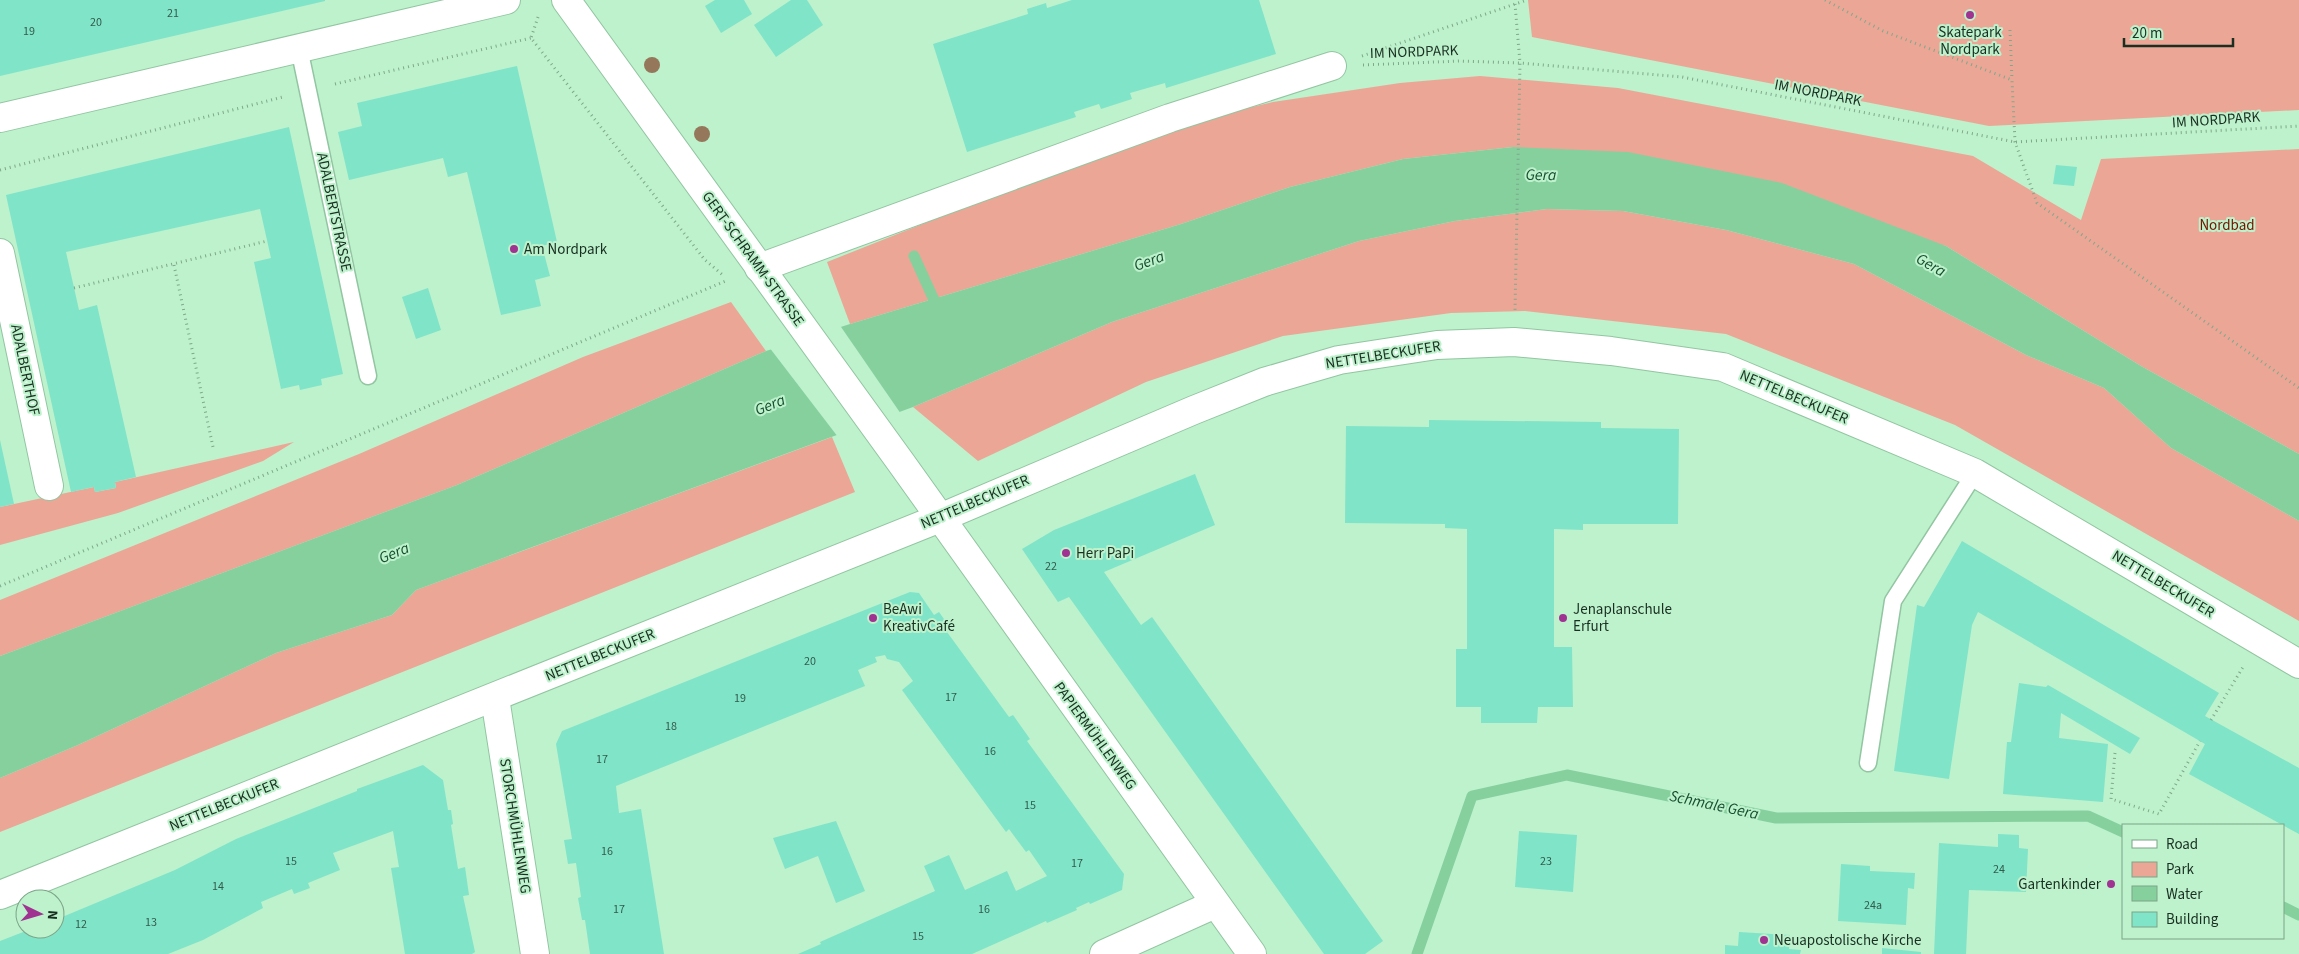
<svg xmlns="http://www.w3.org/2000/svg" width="2299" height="954" font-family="'Source Sans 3',sans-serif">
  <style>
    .green { fill: #eca696 }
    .water { fill: #86d09e }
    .pier { fill: #bdf2cc }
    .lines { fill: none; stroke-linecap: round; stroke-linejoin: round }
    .stream { stroke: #86d09e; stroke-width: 11 }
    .building { fill: #80e4c9 }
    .lane-casing { stroke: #92c5a1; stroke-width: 19 }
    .street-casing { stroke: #92c5a1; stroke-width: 30 }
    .path { stroke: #7fa88b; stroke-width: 3; stroke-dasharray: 1 4; stroke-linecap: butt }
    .lane { stroke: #fff; stroke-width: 16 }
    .street { stroke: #fff; stroke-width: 28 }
    .tree { fill: #95785c }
    .poi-dot { fill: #a03291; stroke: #bdf2cc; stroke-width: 2 }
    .labels { text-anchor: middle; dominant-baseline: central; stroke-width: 4; stroke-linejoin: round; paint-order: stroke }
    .number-label { font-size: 12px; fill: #345c4b }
    .poi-label { font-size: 15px; fill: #1a2f21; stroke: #bdf2cc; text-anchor: start }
    .street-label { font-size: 15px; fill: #1a2f21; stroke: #bdf2cc }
    .park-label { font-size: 15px; fill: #751500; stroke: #bdf2cc }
    .water-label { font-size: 16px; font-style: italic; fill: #174e2e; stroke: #bdf2cc }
  </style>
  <rect width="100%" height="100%" fill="#bdf2cc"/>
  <g class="green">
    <path d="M1528,0H2299V110L1989,126L1532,37Z"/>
    <path d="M1480,76L1618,88L1973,156L2081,220L2101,159L2299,149V454L2141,366L1946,246L1513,147L1403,159L1290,187L1181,224L850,324L827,262L1061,169L1185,123L1273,102L1400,83Z"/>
    <path d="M1547,209L1623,211L1726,230L1854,264L2026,355L2104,388L2171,448L2299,521V621L1955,425L1726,334L1525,311L1451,313L1283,336L1146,382L978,461L913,407L1112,322L1359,241L1455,221Z"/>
    <path d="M731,302L766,351L457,485L0,656V600L359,454L583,357Z"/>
    <path d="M832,437L855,492L0,832V778L78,745L276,653L392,615L416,590Z"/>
    <path d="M294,442L263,461L118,513L0,545V507L94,487L95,492L116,488L115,482Z"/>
  </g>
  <path class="water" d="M1513,147L1628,152L1782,183L1946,246L2141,366L2299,454V521L2171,448L2104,388L2026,355L1854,264L1726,230L1623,211L1547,209L1455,221L1359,241L1112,322L913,407L416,590L392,615L276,653L78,745L0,778V656L457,485L766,351L850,324L1181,224L1290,187L1403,159Z"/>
  <path class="pier" d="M839,324L901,414L838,437L769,347Z"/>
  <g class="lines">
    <g class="stream">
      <path d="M914,256L939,311"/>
      <path d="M2283,907L2299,915"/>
      <path d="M1417,954L1472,796L1567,775L1776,818L2088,816L2123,832"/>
    </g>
  </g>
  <g class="building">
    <path d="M0,0H325V1L0,76Z"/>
    <path d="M715,0H744L752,14L721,33L705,6Z"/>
    <path d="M791,0H807L823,25L776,57L754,25Z"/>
    <path d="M1072,0H1259L1276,54L1166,88L1165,83L1130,93L1132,99L1101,109L1099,104L1074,112L1076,117L967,152L933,44L1028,14L1027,9L1046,3L1047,8Z"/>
    <path d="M517,66L557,242L542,246L550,276L535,280L541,306L501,315L467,172L448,177L443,158L349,180L338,132L362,126L357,103Z"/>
    <path d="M289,127L343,374L321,379L322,385L300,390L299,385L281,389L254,262L271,258L260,209L66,252L79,310L97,305L136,477L115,482L116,488L95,492L94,487L71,492L6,195Z"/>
    <path d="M2056,165L2077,167L2074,186L2053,184Z"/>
    <path d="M428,288L441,330L416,339L402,297Z"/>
    <path d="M1429,420L1601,422V428L1679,429L1678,524H1583V530L1554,529V647H1572L1573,707H1538L1537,723H1481V707H1456V649H1467V529L1445,528V524L1345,523L1346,426L1429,427Z"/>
    <path d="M0,440L14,504L0,507Z"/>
    <path d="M1195,474L1215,525L1104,572L1141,625L1152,617L1383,941L1365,954H1324L1069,597L1058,602L1022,549L1054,530Z"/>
    <path d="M1962,541L2219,693L2205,716L2299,768V834L2189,774L2205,744L1978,612L1972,625L1949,779L1894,771L1917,605L1924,607Z"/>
    <path d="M910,592L919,593L934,615L939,612L951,629L947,632L1009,717L1013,715L1030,739L1027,741L1124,874L1122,890L1090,904L1089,902L1076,908L1077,910L1047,923L1046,921L972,954H798L821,944L820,942L935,891L924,866L949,855L965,890L1007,871L1016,891L1047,876L1029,850L1026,852L1009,829L1006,832L902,690L913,681L899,662L887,659L885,655L875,657L877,662L858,670L865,686L616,786L619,813L641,809L664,954H590L585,920H582L578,898L581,897L576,863L568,864L564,840L572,839L556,744L562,731Z"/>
    <path d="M2019,683L2046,687L2048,685L2140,738L2130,754L2061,713L2059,738L2108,744L2103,802L2003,794L2007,742H2011Z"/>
    <path d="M423,765L443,780L448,810H451L453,824L451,825L458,869L465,867L469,895L463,896L475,952L472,954H405L391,868L399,867L393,831L333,853L340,870L308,883L310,888L294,894L292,889L261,902L263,908L203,940L168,954H0V941L31,929H55V920L175,870L236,839L357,791V789Z"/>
    <path d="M836,821L865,891L836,903L818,856L785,869L773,838Z"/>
    <path d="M1519,831L1577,835L1573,892L1515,887Z"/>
    <path d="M1998,834L2019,835V848L2028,849L2026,892L1969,890L1966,954H1934L1939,843L1998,847Z"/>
    <path d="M1841,864L1870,866V871L1915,873L1914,889L1908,888L1906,925L1838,921Z"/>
    <path d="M1739,932L1790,935L1789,949L1801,950L1800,954H1725V945L1738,946Z"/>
    <path d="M1882,948L1921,952V954H1882Z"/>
  </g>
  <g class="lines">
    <defs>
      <g id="lane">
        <path d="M299,48L368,376"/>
        <path d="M1868,763L1893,601L1975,473"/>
      </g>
      <g id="street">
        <path d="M566,0L902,464L1252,954"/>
        <path d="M0,118L506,0"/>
        <path d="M0,253L49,486"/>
        <path d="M759,268L1170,118L1332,66"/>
        <path d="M495,698L535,954"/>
        <path d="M0,895L940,518L1194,410L1264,382L1339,360L1437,345L1514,342L1611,351L1723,367L1975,473L2299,664"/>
        <path d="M1104,954L1215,904"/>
      </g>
    </defs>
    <use href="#lane" class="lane-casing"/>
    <use href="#street" class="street-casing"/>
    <g class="path">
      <path d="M1825,0L1883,31L2012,80L2015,142L2037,203L2299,388"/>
      <path d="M1515,4L1520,63L1515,311"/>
      <path d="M538,17L531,38L705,260L724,276"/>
      <path d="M2010,30L2012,80"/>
      <path d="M1362,56L1527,0"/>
      <path d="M1363,65L1459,61L1520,63L1682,77L2015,142L2299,126"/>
      <path d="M335,84L531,38"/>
      <path d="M0,170L283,97"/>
      <path d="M174,265L213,447"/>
      <path d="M74,288L267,241"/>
      <path d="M0,586L728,280"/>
      <path d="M2211,720L2243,667"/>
      <path d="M2115,753L2111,799L2159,814L2200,741"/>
    </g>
    <use href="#lane" class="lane"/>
    <use href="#street" class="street"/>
  </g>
  <g class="tree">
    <circle cx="652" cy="65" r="8"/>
    <circle cx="702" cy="134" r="8"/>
  </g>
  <g class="poi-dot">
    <circle cx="1970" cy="15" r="5"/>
    <circle cx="514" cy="249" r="5"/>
    <circle cx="1066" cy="553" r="5"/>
    <circle cx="873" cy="618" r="5"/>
    <circle cx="1563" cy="618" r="5"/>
    <circle cx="2111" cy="884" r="5"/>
    <circle cx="1764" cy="940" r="5"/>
  </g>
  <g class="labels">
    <g class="number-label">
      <text x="173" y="13">21</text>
      <text x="96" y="22">20</text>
      <text x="29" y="31">19</text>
      <text x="1051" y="566">22</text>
      <text x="810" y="661">20</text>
      <text x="951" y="697">17</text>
      <text x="740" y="698">19</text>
      <text x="671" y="726">18</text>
      <text x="990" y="751">16</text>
      <text x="602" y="759">17</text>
      <text x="1030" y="805">15</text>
      <text x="607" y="851">16</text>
      <text x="291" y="861">15</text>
      <text x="1546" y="861">23</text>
      <text x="1077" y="863">17</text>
      <text x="1999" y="869">24</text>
      <text x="218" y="886">14</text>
      <text x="1873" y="905">24a</text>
      <text x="619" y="909">17</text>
      <text x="984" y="909">16</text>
      <text x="151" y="922">13</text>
      <text x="81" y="924">12</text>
      <text x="918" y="936">15</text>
    </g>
    <g class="poi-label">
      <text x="1970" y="32" text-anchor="middle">Skatepark<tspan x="1970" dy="17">Nordpark</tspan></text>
      <text x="524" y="249">Am Nordpark</text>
      <text x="1076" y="553">Herr PaPi</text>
      <text x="883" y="609">BeAwi<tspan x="883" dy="17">KreativCafé</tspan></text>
      <text x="1573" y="609">Jenaplanschule<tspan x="1573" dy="17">Erfurt</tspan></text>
      <text x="2101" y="884" text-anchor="end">Gartenkinder</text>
      <text x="1774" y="940">Neuapostolische Kirche</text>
    </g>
    <g class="street-label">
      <text transform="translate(1414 52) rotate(-2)">IM NORDPARK</text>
      <text transform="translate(1818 93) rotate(11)">IM NORDPARK</text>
      <text transform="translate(2216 120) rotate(-4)">IM NORDPARK</text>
      <text transform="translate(334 212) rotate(78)">ADALBERTSTRASSE</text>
      <text transform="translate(753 259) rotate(54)">GERT-SCHRAMM-STRASSE</text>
      <text transform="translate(1383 355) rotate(-9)">NETTELBECKUFER</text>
      <text transform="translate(25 370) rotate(78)">ADALBERTHOF</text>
      <text transform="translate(1794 397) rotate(23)">NETTELBECKUFER</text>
      <text transform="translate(975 502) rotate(-23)">NETTELBECKUFER</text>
      <text transform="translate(2163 584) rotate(31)">NETTELBECKUFER</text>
      <text transform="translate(600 655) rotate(-22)">NETTELBECKUFER</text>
      <text transform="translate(1095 736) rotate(54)">PAPIERMÜHLENWEG</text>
      <text transform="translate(224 805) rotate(-22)">NETTELBECKUFER</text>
      <text transform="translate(515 826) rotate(81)">STORCHMÜHLENWEG</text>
    </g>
    <g class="park-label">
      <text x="2227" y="225">Nordbad</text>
    </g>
    <g class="water-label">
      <text transform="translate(1541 175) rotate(1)">Gera</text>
      <text transform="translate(1149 261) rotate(-20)">Gera</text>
      <text transform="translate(1931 265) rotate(29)">Gera</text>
      <text transform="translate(770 405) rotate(-22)">Gera</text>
      <text transform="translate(394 553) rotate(-22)">Gera</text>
      <text transform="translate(1714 805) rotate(12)">Schmale Gera</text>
    </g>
  </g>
  <rect x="2122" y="824" width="162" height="115" fill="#bdf2cc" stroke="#7ca488"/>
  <rect x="2132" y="840" width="25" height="8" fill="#ffffff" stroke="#7ca488"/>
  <text x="2166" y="849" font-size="15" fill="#1a2f21">Road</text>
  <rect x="2132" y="862" width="25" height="15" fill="#eca696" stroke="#7ca488"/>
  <text x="2166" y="874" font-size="15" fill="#1a2f21">Park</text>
  <rect x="2132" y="886" width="25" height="15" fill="#86d09e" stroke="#7ca488"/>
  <text x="2166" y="899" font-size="15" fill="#1a2f21">Water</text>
  <rect x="2132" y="912" width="25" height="15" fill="#80e4c9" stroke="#7ca488"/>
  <text x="2166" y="924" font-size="15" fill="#1a2f21">Building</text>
  <g transform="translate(40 914) rotate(95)"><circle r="24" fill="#bdf2cc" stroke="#7ca488"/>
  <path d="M0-4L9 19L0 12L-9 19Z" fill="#a03291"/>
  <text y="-8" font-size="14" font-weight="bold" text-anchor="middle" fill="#1a2f21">N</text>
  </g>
  <path d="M2124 38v8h109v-8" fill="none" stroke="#1a2f21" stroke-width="2.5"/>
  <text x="2132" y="38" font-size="15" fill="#1a2f21" stroke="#bdf2cc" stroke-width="4" paint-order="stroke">20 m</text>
</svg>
